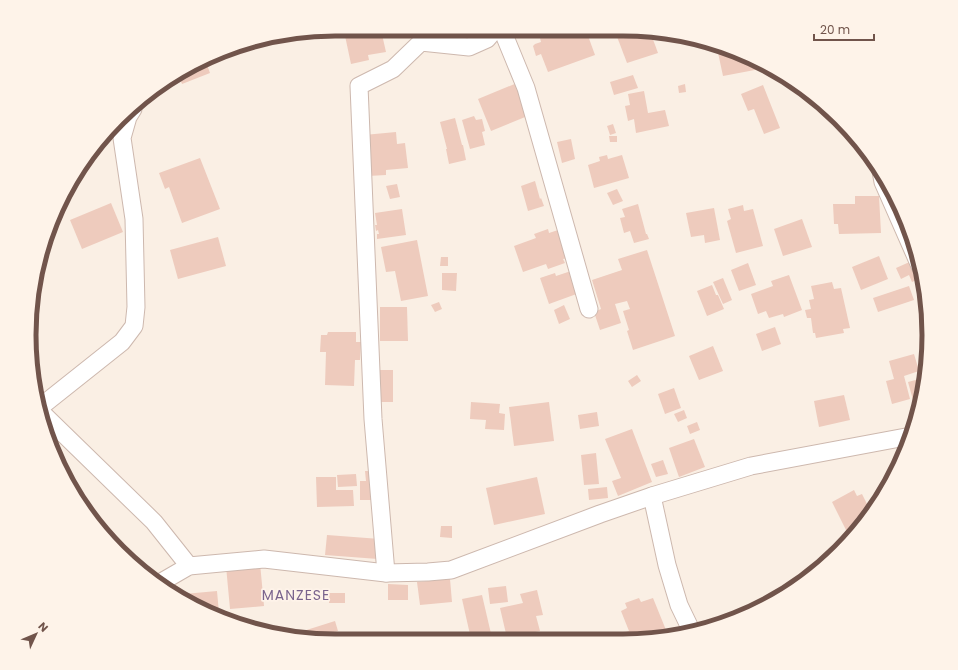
<svg xmlns="http://www.w3.org/2000/svg" width="958" height="670" font-family="Poppins,sans-serif">
  <style>
    .building { fill: #eecbbd }
    .lines { fill: none; stroke-linecap: round; stroke-linejoin: round }
    .street-casing { stroke: #cdb8ae; stroke-width: 19 }
    .street { stroke: #fff; stroke-width: 17 }
    .labels { text-anchor: middle; dominant-baseline: central; stroke-width: 3.5; stroke-linejoin: round; paint-order: stroke }
    .quarter-label { font-size: 14px; letter-spacing: 1px; fill: #7a638d; stroke: #fef3e9 }
    .rim { fill: none; stroke: #71544b; stroke-width: 5 }
  </style>
  <rect width="100%" height="100%" fill="#faefe4"/>
  <g class="building">
    <path d="M354,29L381,30L386,52L368,55L369,60L351,64L344,31Z"/>
    <path d="M454,31H466L467,38L455,39Z"/>
    <path d="M554,33H556L558,37L568,33H587L595,55L548,72L541,54L536,56L533,46L535,44L541,42L540,38Z"/>
    <path d="M616,34H651L658,53L627,63Z"/>
    <path d="M717,48L764,66L765,68L723,76Z"/>
    <path d="M206,62L210,73L182,84L178,74Z"/>
    <path d="M633,75L638,88L614,95L610,82Z"/>
    <path d="M517,83L530,115L491,131L478,99Z"/>
    <path d="M685,84L686,92L679,93L678,86Z"/>
    <path d="M763,85L780,128L764,134L754,109L748,111L741,94Z"/>
    <path d="M644,91L648,113L665,110L669,126L636,133L634,119L628,121L625,106L630,105L628,94Z"/>
    <path d="M474,116L476,120L482,119L485,131L482,132L485,145L470,149L462,120Z"/>
    <path d="M455,118L462,145H463L466,160L449,164L446,149H447L440,122Z"/>
    <path d="M613,124L616,133L610,135L607,126Z"/>
    <path d="M396,132L397,144L405,143L408,168L386,170V175L368,176L364,135Z"/>
    <path d="M609,136H617V142H610Z"/>
    <path d="M571,139L575,159L562,163L557,142Z"/>
    <path d="M607,155L608,159L622,155L629,178L594,188L588,165L600,161L599,157Z"/>
    <path d="M200,158L220,209L182,223L169,187L165,189L159,173Z"/>
    <path d="M535,181L540,199L541,198L544,206L528,211L521,186Z"/>
    <path d="M397,184L400,197L390,199L386,186Z"/>
    <path d="M617,189L623,201L613,205L607,193Z"/>
    <path d="M855,196H879L881,233L839,234L838,224H834L833,204H855Z"/>
    <path d="M111,203L123,232L82,249L70,220Z"/>
    <path d="M638,204L646,234H647L649,239L634,243L630,231L624,233L620,218L625,217L622,209Z"/>
    <path d="M743,205L744,211L753,209L763,246L736,253L727,221L731,219L728,209Z"/>
    <path d="M714,208L720,240L705,243L704,235L691,237L686,213Z"/>
    <path d="M402,209L406,235L377,239V234H379L378,230L376,231L375,225H377L375,213Z"/>
    <path d="M802,219L812,247L783,256L774,229Z"/>
    <path d="M548,229L549,233L558,230L568,258L563,259L565,263L548,269L546,264L523,272L514,246L536,238L534,234Z"/>
    <path d="M218,237L226,266L178,279L170,250Z"/>
    <path d="M417,240L428,296L401,301L395,271L386,272L381,247Z"/>
    <path d="M647,250L675,336L633,350L627,331L629,330L623,311L630,309L627,301L615,304L621,323L600,330L594,312L601,309L592,280L622,270L618,259Z"/>
    <path d="M879,256L888,279L861,290L852,267Z"/>
    <path d="M441,257H448V266H440Z"/>
    <path d="M914,260L923,277L912,282L909,275L901,279L896,268Z"/>
    <path d="M748,263L756,285L739,291L731,270Z"/>
    <path d="M574,270L582,292L549,304L540,278L555,273L556,276Z"/>
    <path d="M442,273H457L456,291L442,290Z"/>
    <path d="M789,275L802,310L784,317L783,314L769,318L766,311L758,314L751,294L773,286L771,281Z"/>
    <path d="M723,278L732,300L723,304L713,282Z"/>
    <path d="M832,282L834,289L841,288L850,328L843,329L844,333L816,338L815,333H813L811,318H807L805,310L811,309L809,300L814,299L811,286Z"/>
    <path d="M712,285L716,295H718L724,309L707,316L697,291Z"/>
    <path d="M909,286L914,300L878,312L873,298Z"/>
    <path d="M439,302L442,309L435,312L431,305Z"/>
    <path d="M564,305L570,319L559,324L554,310Z"/>
    <path d="M380,307H407L408,341H380Z"/>
    <path d="M775,327L781,344L762,351L756,334Z"/>
    <path d="M328,332H356V342H361L360,360H355L354,386L325,385L326,352H320L321,335H327Z"/>
    <path d="M713,346L723,371L699,380L689,356Z"/>
    <path d="M914,354L919,371L904,376L910,399L892,404L886,381L894,379L889,361Z"/>
    <rect x="376" y="370" width="17" height="32"/>
    <path d="M637,375L641,381L632,387L628,381Z"/>
    <path d="M923,378L924,384L922,398L913,400L908,382Z"/>
    <path d="M674,388L681,408L665,414L658,394Z"/>
    <path d="M844,395L850,420L819,427L814,401Z"/>
    <path d="M471,402L500,404L499,413L505,414L504,430L485,429L486,420L470,419Z"/>
    <path d="M549,402L554,441L514,446L509,407Z"/>
    <path d="M684,410L687,418L678,422L674,414Z"/>
    <path d="M597,412L599,426L580,429L578,415Z"/>
    <path d="M697,422L700,430L690,434L687,426Z"/>
    <path d="M632,429L652,482L618,496L612,481L621,478L605,439Z"/>
    <path d="M694,439L705,467L679,477L669,448Z"/>
    <path d="M596,453L599,484L584,485L581,455Z"/>
    <path d="M663,460L668,474L656,477L651,464Z"/>
    <path d="M365,471H372V500H360V481H366Z"/>
    <path d="M356,474L357,486L338,487L337,475Z"/>
    <path d="M316,477H336V490H353L354,506L317,507Z"/>
    <path d="M537,477L545,514L494,525L486,488Z"/>
    <path d="M607,487L608,498L589,500L588,489Z"/>
    <path d="M854,490L857,496L862,494L871,512L850,538L832,502Z"/>
    <path d="M441,526H452V538L440,537Z"/>
    <path d="M327,535L380,539L378,559L325,555Z"/>
    <path d="M260,563L264,606L230,609L226,566Z"/>
    <path d="M450,579L452,602L420,605L417,582Z"/>
    <path d="M388,584L408,585V600H388Z"/>
    <path d="M506,586L508,602L490,604L488,588Z"/>
    <path d="M537,590L543,615L536,616L540,631L507,638L500,608L523,603L520,594Z"/>
    <path d="M217,591L219,613L211,614L185,600L184,594Z"/>
    <rect x="329" y="593" width="16" height="10"/>
    <path d="M482,595L492,638L471,639L462,599Z"/>
    <path d="M639,598L641,602L653,598L666,630L650,636H627L626,632L629,631L621,611L627,608L625,603Z"/>
    <path d="M335,621L338,631L313,639L298,637L297,633Z"/>
    <path d="M341,635L343,639L364,635L365,640L335,641L320,640Z"/>
  </g>
  <g class="lines">
    <defs>
      <g id="street">
        <path d="M503,32L526,88L589,309"/>
        <path d="M881,171L883,182L920,266"/>
        <path d="M39,408L122,342L134,326L136,307L134,219L122,138L128,117L133,109"/>
        <path d="M41,412L154,522L189,566"/>
        <path d="M652,496L667,565L679,605L692,632"/>
        <path d="M386,573L373,419L359,86L393,69L421,42L469,47L487,39L493,32"/>
        <path d="M158,584L189,566L264,559L386,573L428,572L451,570L600,514L652,496L751,466L911,436"/>
      </g>
    </defs>
    <use href="#street" class="street-casing"/>
    <use href="#street" class="street"/>
  </g>
  <g class="labels">
    <g class="quarter-label">
      <text x="296" y="595">MANZESE</text>
    </g>
  </g>
  <path d="M0 0H958V670H0ZM335 36H623A299 299 0 0 1 922 335V335A299 299 0 0 1 623 634H335A299 299 0 0 1 36 335V335A299 299 0 0 1 335 36Z" fill="#fef3e9" fill-rule="evenodd"/>
  <path class="rim" d="M335 36H623A299 299 0 0 1 922 335V335A299 299 0 0 1 623 634H335A299 299 0 0 1 36 335V335A299 299 0 0 1 335 36Z"/>
  <g transform="translate(36 634) rotate(46)" stroke="#fef3e9" stroke-width="3" paint-order="stroke">
  <path d="M0-3L7 15L0 10L-7 15Z" fill="#71544b"/>
  <text y="-6" font-size="11" font-weight="bold" text-anchor="middle" fill="#71544b">N</text>
  </g>
  <path d="M814 34v6h60v-6" fill="none" stroke="#71544b" stroke-width="2"/>
  <text x="820" y="34" font-size="12" fill="#71544b" stroke="#fef3e9" stroke-width="3" paint-order="stroke">20 m</text>
</svg>
